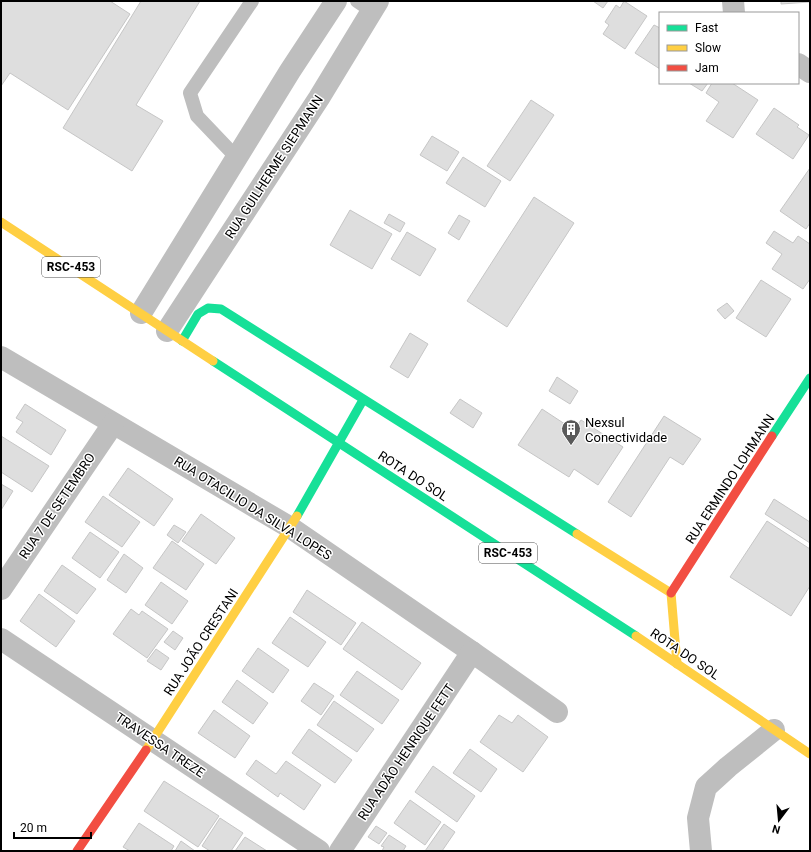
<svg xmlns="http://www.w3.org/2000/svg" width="811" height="852" font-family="Roboto,sans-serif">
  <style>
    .building { fill: #dedede; stroke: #c6c6c6 }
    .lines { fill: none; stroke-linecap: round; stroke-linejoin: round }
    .lane { stroke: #bebebe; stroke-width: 14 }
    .street { stroke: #bebebe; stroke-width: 22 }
    .fast { stroke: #16e098; stroke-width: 9 }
    .slow { stroke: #ffcf43; stroke-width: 9 }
    .jam { stroke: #f24e42; stroke-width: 9 }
    .labels { text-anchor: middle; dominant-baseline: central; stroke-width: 3; stroke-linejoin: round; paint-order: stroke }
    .shield { fill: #fff; stroke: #4c4c4c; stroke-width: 1 }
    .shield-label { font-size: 12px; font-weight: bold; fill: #000 }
    .street-label { font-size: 13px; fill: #000; stroke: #fff }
    .poi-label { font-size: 13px; fill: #000; stroke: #fff; text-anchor: start }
  </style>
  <rect width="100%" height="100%" fill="#fff"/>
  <g class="building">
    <path d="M1,1H110L130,14L68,110L10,73L1,86Z"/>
    <path d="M141,1H200L136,105L163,121L132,171L63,128Z"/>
    <path d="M593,1H608L603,8Z"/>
    <path d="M624,1L647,16L625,49L603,34L609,25L605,22L616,5L620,8Z"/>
    <path d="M781,1H810V2L781,4Z"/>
    <path d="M654,25L660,28V69L635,53Z"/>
    <path d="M689,83H708L702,91Z"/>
    <path d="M712,83H732L758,100L733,138L706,121L719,102L706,93Z"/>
    <path d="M531,100L554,115L510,181L487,166Z"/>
    <path d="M774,108L799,125L797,127L809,135L793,159L756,134Z"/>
    <path d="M432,136L459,152L447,171L420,155Z"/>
    <path d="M463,157L501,181L485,207L446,183Z"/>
    <path d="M810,168V223L806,229L780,211Z"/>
    <path d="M534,197L574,223L507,327L467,301Z"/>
    <path d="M350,210L392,234L372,269L330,245Z"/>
    <path d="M389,214L405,223L400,232L384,223Z"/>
    <path d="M459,215L470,221L459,240L448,233Z"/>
    <path d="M774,231L793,243L798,236L810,244V279L803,289L772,269L782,254L766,243Z"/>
    <path d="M407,232L436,249L420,276L391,259Z"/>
    <path d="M761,280L791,299L766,337L736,318Z"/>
    <path d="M727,303L734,311L725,319L717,310Z"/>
    <path d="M410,333L428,344L408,378L390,367Z"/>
    <path d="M557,377L578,391L570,404L549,391Z"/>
    <path d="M460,399L482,413L473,428L450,413Z"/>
    <path d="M25,404L66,430L51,455L16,432L23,422L16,418Z"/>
    <path d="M542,409L574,430L581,420L623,447L598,485L574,469L569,477L518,445Z"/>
    <path d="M664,416L701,439L683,465L670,457L631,517L608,502Z"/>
    <path d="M1,436L49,466L32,492L1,472Z"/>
    <path d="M128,468L173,499L154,526L109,495Z"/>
    <path d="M1,484L13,491L1,510Z"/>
    <path d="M103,496L140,522L122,547L85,522Z"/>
    <path d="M774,499L810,522V543L765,514Z"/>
    <path d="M201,514L235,538L216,564L182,541Z"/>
    <path d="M767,521L810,549V586L791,616L730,577Z"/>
    <path d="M174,525L186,532L178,543L167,535Z"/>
    <path d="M90,532L119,552L100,578L72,558Z"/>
    <path d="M172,541L204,564L186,590L153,568Z"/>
    <path d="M124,554L143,568L126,593L107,580Z"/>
    <path d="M62,565L96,589L77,614L44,591Z"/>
    <path d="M161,582L188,601L172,624L145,605Z"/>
    <path d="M307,590L356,623L341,645L293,612Z"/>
    <path d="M39,594L75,621L56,647L20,621Z"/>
    <path d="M131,609L139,615L142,611L168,629L147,658L113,634Z"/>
    <path d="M290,617L326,642L308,667L272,643Z"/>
    <path d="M362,622L421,663L402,690L343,649Z"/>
    <path d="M173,631L183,638L175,650L164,642Z"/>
    <path d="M258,648L289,670L273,693L242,671Z"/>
    <path d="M156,649L169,658L161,670L147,661Z"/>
    <path d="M357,671L399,700L382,724L340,695Z"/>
    <path d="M237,680L268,703L253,724L222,702Z"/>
    <path d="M314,683L334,696L321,715L301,701Z"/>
    <path d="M334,701L374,729L357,752L317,725Z"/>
    <path d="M214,710L250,736L235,758L198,733Z"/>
    <path d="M499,715L512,723L518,715L548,737L523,772L480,742Z"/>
    <path d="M309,729L352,760L335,783L292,753Z"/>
    <path d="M470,749L497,769L481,792L453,773Z"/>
    <path d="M256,760L276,774L286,761L321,785L304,810L280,793L278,797L246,774Z"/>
    <path d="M433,766L475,796L457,822L415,792Z"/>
    <path d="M164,781L219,816L198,847L144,811Z"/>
    <path d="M410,800L441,822L425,845L394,823Z"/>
    <path d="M220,818L243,833L231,851H210L202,846Z"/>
    <path d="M139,823L174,846L171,851H130L123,847Z"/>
    <path d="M444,824L455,832L442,851H425Z"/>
    <path d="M376,826L387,833L379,844L368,837Z"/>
    <path d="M389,835L406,846L403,851H382L384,847L381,846Z"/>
    <path d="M245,837L267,851H235Z"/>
    <path d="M181,841L195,851H175Z"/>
  </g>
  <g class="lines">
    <g class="lane">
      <path d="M357,1L372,11"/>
      <path d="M237,158L197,116L190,93L252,1"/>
    </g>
    <g class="street">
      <path d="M733,1L734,13"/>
      <path d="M798,64L810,72"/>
      <path d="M141,313L290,71L336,1"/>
      <path d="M167,331L319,98L378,1"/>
      <path d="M1,357L291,528L472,652L557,712"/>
      <path d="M1,589L113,424"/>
      <path d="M1,639L319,851"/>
      <path d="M340,851L472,652"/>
      <path d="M701,851L698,818L706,787L728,767L774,730"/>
    </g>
    <g class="fast">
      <path d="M182,341L198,314L208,308L221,309L577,534"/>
      <path d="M213,361L636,636"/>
      <path d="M772,436L810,378"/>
      <path d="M297,516L363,400"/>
    </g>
    <g class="slow">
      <path d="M1,222L213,361"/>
      <path d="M577,534L671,593"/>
      <path d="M671,593L677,664"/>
      <path d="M636,636L810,754"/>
      <path d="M146,750L297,516"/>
    </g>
    <g class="jam">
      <path d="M671,593L772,436"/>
      <path d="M77,851L146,750"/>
    </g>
  </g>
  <defs>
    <symbol id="building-pin" viewBox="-11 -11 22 30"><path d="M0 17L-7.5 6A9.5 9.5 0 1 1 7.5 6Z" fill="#595959" stroke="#fff"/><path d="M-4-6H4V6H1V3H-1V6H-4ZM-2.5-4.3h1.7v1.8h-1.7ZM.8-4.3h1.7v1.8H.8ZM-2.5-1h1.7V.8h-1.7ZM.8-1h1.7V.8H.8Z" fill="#fff"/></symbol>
  </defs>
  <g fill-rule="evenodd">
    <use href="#building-pin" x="560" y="418" width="22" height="30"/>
  </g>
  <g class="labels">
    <g class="shield">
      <rect x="42" y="257" width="58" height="20" rx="3"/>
      <rect x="479" y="543" width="58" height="20" rx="3"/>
    </g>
    <g class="shield-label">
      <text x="71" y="267">RSC-453</text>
      <text x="508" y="553">RSC-453</text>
    </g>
    <g class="street-label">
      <text transform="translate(274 167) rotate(-57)">RUA GUILHERME SIEPMANN</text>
      <text transform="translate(413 476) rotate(33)">ROTA DO SOL</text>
      <text transform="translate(730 479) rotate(-57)">RUA ERMINDO LOHMANN</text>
      <text transform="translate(57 506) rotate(-56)">RUA 7 DE SETEMBRO</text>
      <text transform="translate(253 508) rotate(32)">RUA OTACILIO DA SILVA LOPES</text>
      <text transform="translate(201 642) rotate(-57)">RUA JOÃO CRESTANI</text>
      <text transform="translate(685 654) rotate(34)">ROTA DO SOL</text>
      <text transform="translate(160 745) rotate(34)">TRAVESSA TREZE</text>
      <text transform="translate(406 752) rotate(-56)">RUA ADÃO HENRIQUE FETT</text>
    </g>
    <g class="poi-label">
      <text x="585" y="422">Nexsul<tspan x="585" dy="15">Conectividade</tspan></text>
    </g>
  </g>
  <rect width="811" height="852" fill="none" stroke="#000000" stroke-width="4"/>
  <rect x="659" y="12" width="140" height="72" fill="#ffffff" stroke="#999999"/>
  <rect x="667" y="25" width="20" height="6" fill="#16e098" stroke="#999999"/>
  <text x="695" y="32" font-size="12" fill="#000000">Fast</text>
  <rect x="667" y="45" width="20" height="6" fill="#ffcf43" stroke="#999999"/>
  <text x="695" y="52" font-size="12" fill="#000000">Slow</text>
  <rect x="667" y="65" width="20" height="6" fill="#f24e42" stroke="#999999"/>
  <text x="695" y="72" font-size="12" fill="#000000">Jam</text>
  <g transform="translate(779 820) rotate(196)" stroke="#ffffff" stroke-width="3" paint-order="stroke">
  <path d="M0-3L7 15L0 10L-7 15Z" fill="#000000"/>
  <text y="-6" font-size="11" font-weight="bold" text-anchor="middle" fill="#000000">N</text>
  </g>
  <path d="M14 832v6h77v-6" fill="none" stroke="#000000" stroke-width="2"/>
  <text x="20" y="832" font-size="12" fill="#000000" stroke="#ffffff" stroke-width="3" paint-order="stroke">20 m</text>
</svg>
